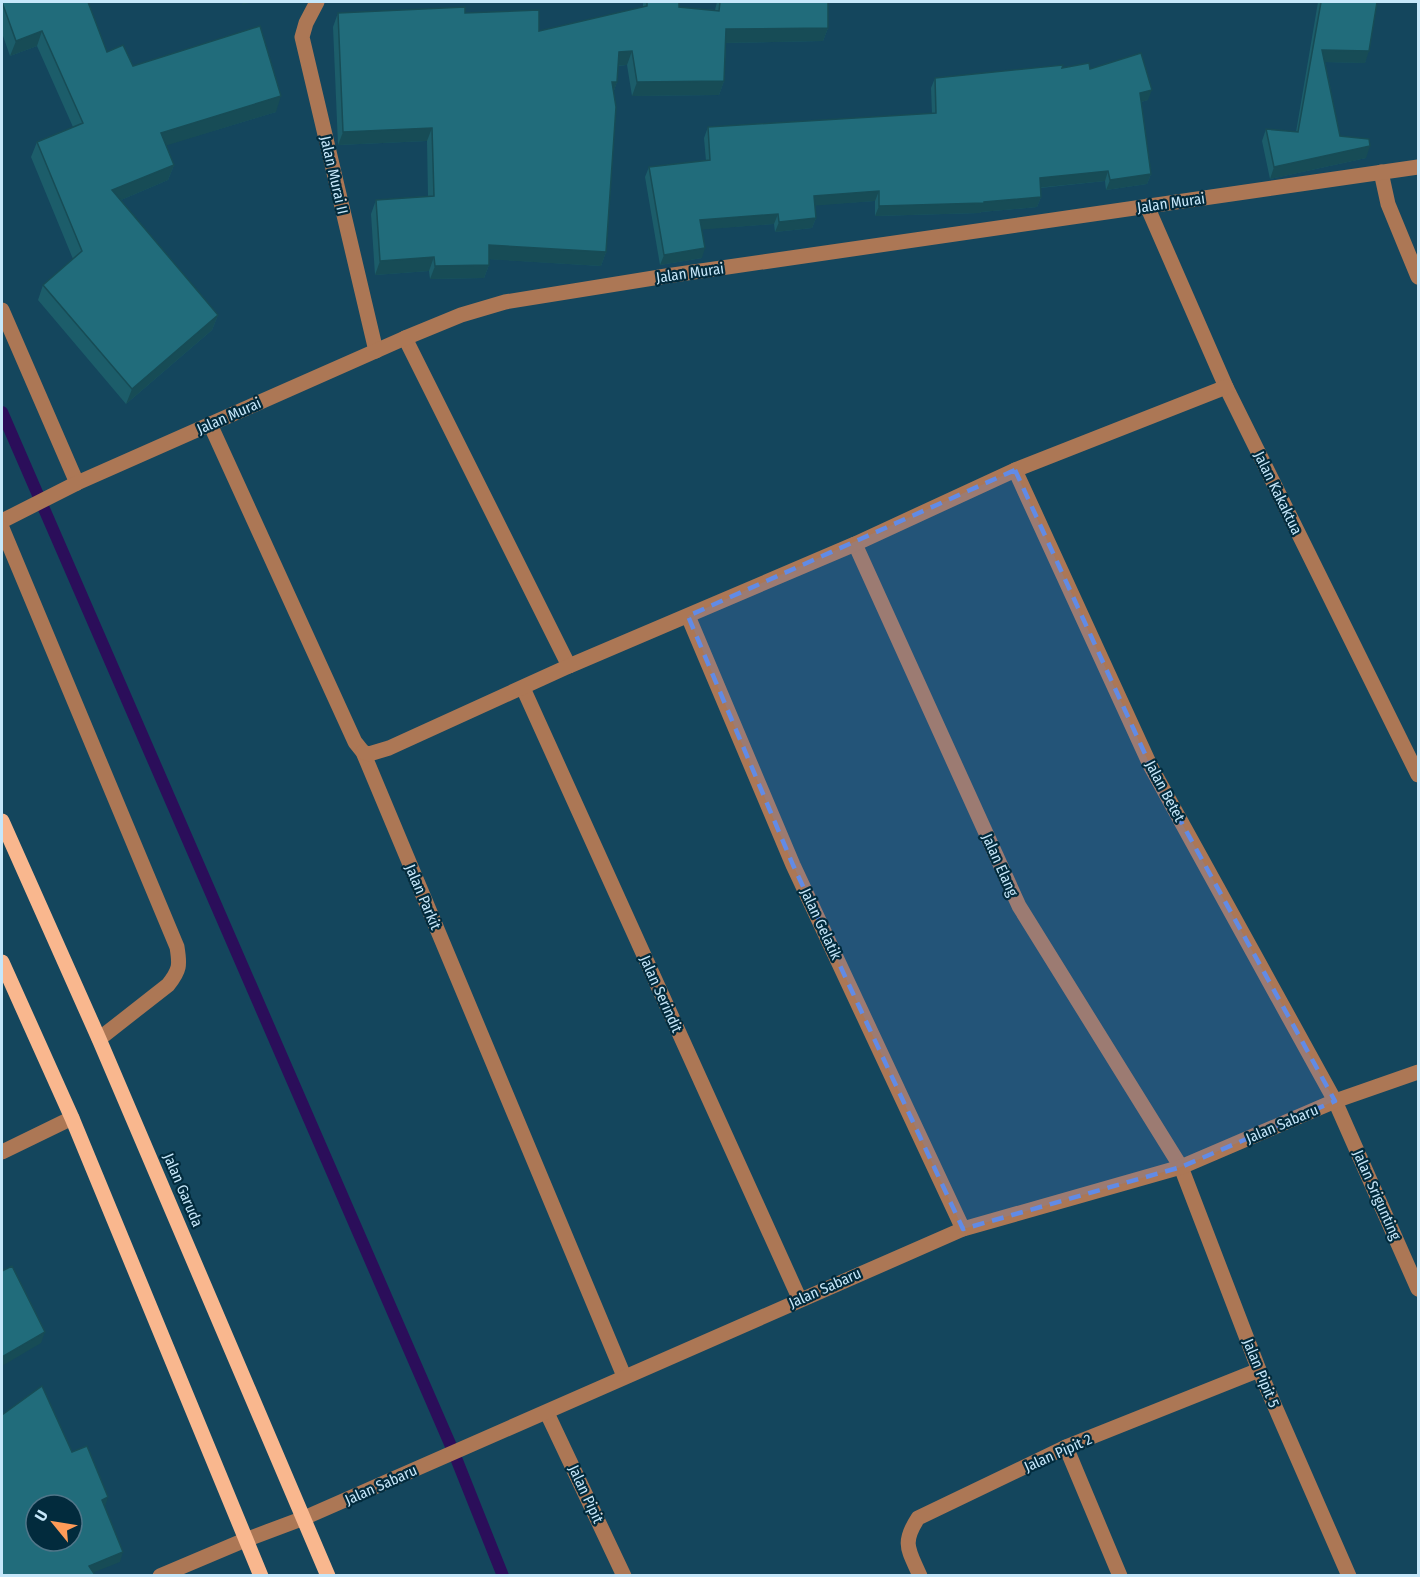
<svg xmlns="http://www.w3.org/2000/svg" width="1420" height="1577" font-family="'Fira Sans Condensed',sans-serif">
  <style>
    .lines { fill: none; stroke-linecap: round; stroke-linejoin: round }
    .stream { stroke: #2b0e5a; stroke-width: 12 }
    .minor { stroke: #ac7755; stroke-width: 15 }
    .major { stroke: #f9b78e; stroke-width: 15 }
    .wall { fill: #1c5d6a }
    .shaded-wall { fill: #174c56 }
    .building { fill: #216c7b; stroke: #174c56; stroke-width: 1.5; fill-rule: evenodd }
    .marked { fill: #618be6; fill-opacity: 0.2; stroke: #618be6; stroke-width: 4.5; stroke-dasharray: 12 8; stroke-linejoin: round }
    .labels { text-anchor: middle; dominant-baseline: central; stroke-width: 4.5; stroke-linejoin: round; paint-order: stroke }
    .street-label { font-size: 15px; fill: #c6e7fa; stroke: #022b3d }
  </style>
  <rect width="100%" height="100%" fill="#14465d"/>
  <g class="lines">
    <path class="stream" d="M2,412L454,1453L503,1576"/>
    <g class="minor">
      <path d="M317,2L306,23L302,37L376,351"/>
      <path d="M1381,172L1388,204L1418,277"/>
      <path d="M1147,206L1226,387L1418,775"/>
      <path d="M2,310L77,483"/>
      <path d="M405,338L569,666"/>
      <path d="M210,424L355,742L363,752L624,1376"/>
      <path d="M1015,470L1151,767L1335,1101L1418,1289"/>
      <path d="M2,521L77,483L405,338L461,315L505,302L666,276L1418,167"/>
      <path d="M2,528L177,947C180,965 180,970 168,985L99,1039"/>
      <path d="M855,544L1019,906L1181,1167L1259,1370L1349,1576"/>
      <path d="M688,616L793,865L963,1229"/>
      <path d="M523,688L800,1300"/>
      <path d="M363,752L369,754L389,748L569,666L855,544L1015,470L1226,387"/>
      <path d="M2,1152L72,1118"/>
      <path d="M547,1413L624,1576"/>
      <path d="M1066,1447L1120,1576"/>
      <path d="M160,1576L245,1540L304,1518L963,1229L1181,1167L1335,1101L1418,1072"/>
      <path d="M920,1576C909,1550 901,1544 918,1518L1066,1447L1259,1370"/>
    </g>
    <g class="major">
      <path d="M2,821L99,1039L328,1576"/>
      <path d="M2,962L72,1118L261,1576"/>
    </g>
  </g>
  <g class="wall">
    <path d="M2,2L107,52L133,66L276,112L166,145L174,165L168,180L121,200L218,315L212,330L126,404L38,300L43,285L73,259L31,157L37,142L73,127L37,46L10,56L2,33Z"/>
    <path d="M643,2H679V7L715,10L717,2H828V28L823,41L726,43L724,81L719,95L632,96L627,65L618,66L617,82L613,93L606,252L601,266L489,259V265L484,278L430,279L429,271L375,275L371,214L376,200L428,196L427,141L338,145L333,27L338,13H465L539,31L643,7Z"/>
    <path d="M1318,2H1377L1365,63L1325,62L1340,136L1366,158L1270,179L1262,141L1266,129L1296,132Z"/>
    <path d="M1062,68L1090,69L1148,100L1141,102L1151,174L1147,184L1106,190L1105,181L1040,188L1041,197L1037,207L981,212L980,213L875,216V201L815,205L816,218L812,228L775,232L774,224L702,229V258L660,265L645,177L649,167L706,161L704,138L708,127L932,114L931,88L935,78Z"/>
  </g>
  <g class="shaded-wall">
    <path d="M243,2H254L242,5Z"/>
    <path d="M828,28L823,41L721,43L726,29Z"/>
    <path d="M42,31L37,46L10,56L16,41Z"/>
    <path d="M1322,50L1369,51L1365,63L1318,62Z"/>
    <path d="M632,51L627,65L614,66L619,52Z"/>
    <path d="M724,81L719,95L632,96L637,82Z"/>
    <path d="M612,82H617L612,96Z"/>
    <path d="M1152,90L1148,100L1137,103L1140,93Z"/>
    <path d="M281,96L276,112L155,149L161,133Z"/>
    <path d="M432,128L427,141L338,145L343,132Z"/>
    <path d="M1370,146L1366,158L1270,179L1274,167Z"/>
    <path d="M174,165L168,180L107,206L112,190Z"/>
    <path d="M1108,171L1105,181L1036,188L1040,178Z"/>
    <path d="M1151,174L1147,184L1106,190L1110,180Z"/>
    <path d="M879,191L875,201L810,206L814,196Z"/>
    <path d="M1041,197L1037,207L981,212L980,213L875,216L879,206L984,202Z"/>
    <path d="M778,214L774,224L697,230L700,220Z"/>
    <path d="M816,218L812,228L775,232L779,222Z"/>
    <path d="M489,245L606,252L601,266L484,259Z"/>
    <path d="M705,248L702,258L660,265L664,255Z"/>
    <path d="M434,257L429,271L375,275L380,261Z"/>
    <path d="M489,265L484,278L430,279L435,266Z"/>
    <path d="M218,315L212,330L126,404L132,389Z"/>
    <path d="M45,1332L41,1343L2,1366V1357Z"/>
    <path d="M108,1497L105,1507L102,1500Z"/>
    <path d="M123,1552L120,1562L87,1575L89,1566Z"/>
  </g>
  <g class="building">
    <path d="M2,2H88L107,52L123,45L133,66L260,26L281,96L161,133L174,165L112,190L218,315L132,389L43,285L82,251L37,142L83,123L42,31L16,41Z"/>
    <path d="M647,2H679V7L719,11L720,2H828V28L726,29L724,81L637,82L632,51L619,52L617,82H612L616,107L606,252L489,245V265L435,266L434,257L380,261L376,200L434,196L432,128L343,132L338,13L465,7V13L539,10V31L647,6Z"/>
    <path d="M1321,2H1377L1369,51L1322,50L1340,136L1369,139L1370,146L1274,167L1266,129L1298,132Z"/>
    <path d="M1141,53L1152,90L1140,93L1151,174L1110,180L1108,171L1040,178L1041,197L984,202V203L879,206V191L814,196L816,218L779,222L778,214L700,220L705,248L664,255L649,167L710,160L708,127L936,113L935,78L1063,65L1062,68L1089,63L1090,69Z"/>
    <path d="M12,1266L45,1332L2,1357V1271Z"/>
    <path d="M42,1386L72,1452L87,1446L108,1497L102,1500L123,1552L89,1566L95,1575H2V1415ZM36,1505H72V1541H36Z"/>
  </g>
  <path class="marked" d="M1015,470L1151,767L1335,1101L1181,1167L963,1229L793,865L688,616Z"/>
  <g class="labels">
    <g class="street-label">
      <text transform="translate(334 175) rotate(77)">Jalan Murai II</text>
      <text transform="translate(1171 203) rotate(-8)">Jalan Murai</text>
      <text transform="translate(690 273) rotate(-8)">Jalan Murai</text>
      <text transform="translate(229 416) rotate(-24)">Jalan Murai</text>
      <text transform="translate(1278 493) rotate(64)">Jalan Kakaktua</text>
      <text transform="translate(1165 791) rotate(62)">Jalan Betet</text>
      <text transform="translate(1000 865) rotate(66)">Jalan Elang</text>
      <text transform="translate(423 897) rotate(67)">Jalan Parkit</text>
      <text transform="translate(821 924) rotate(65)">Jalan Gelatik</text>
      <text transform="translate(661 994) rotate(66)">Jalan Serindit</text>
      <text transform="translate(1282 1124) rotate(-23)">Jalan Sabaru</text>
      <text transform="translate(183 1190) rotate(67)">Jalan Garuda</text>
      <text transform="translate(1377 1195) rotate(66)">Jalan Srigunting</text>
      <text transform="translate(825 1288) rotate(-24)">Jalan Sabaru</text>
      <text transform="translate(1261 1373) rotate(68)">Jalan Pipit 5</text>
      <text transform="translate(1058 1453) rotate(-24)">Jalan Pipit 2</text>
      <text transform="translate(381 1485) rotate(-24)">Jalan Sabaru</text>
      <text transform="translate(586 1494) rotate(65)">Jalan Pipit</text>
    </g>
  </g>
  <rect width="1420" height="1577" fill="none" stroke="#c6e7fa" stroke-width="6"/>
  <g transform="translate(54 1523) rotate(300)"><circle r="28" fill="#022b3d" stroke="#507689" stroke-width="1.5"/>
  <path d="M0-4.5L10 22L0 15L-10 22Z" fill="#fe9b58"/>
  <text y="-9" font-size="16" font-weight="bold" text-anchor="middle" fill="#c6e7fa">U</text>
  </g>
</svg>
